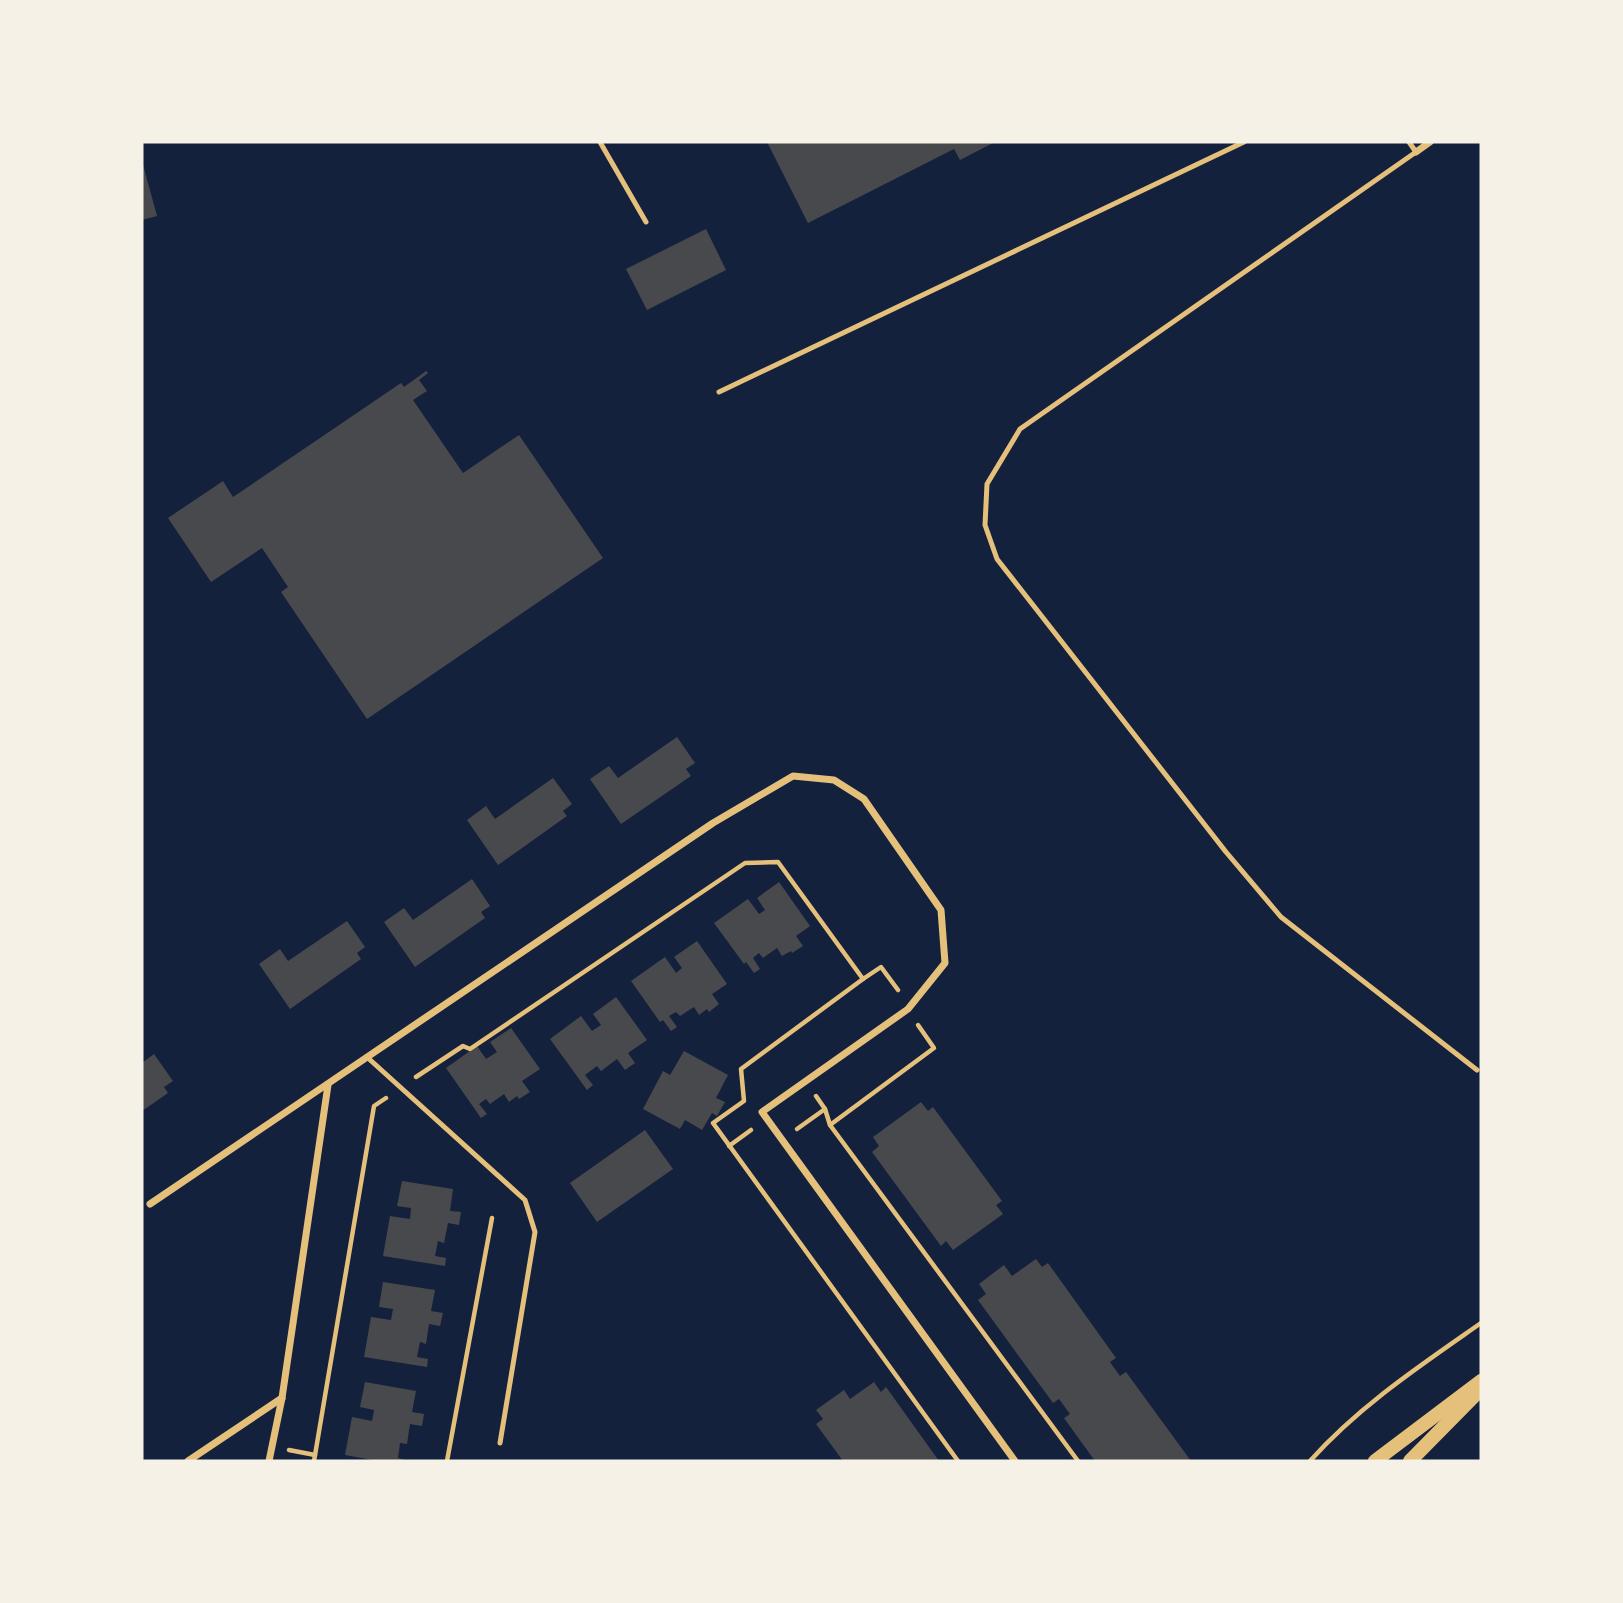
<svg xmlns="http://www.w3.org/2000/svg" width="1623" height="1603" font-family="Manrope,sans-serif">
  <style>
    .building { fill: #48494c }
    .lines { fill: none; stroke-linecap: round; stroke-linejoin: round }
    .path { stroke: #e5c07b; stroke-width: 4.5 }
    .service { stroke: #e5c07b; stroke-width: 5 }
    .minor { stroke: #e5c07b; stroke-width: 7 }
    .secondary { stroke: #e5c07b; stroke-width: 14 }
  </style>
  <rect width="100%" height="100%" fill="#14213d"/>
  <g class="building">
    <path d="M767,142H995L960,160L954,149L808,223Z"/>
    <path d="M142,161L157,216L142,220Z"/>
    <path d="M706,229L726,270L647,310L626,269Z"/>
    <path d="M426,371L428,373L419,380L427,391L413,400L463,473L519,435L603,558L367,719L281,592L288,587L262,548L211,582L168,518L223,481L233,497L401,383L404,387Z"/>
    <path d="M677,737L695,763L686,769L691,776L621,824L590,779L609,766L618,778Z"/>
    <path d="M553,778L572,804L563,811L567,816L498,865L467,820L486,806L495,819Z"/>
    <path d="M472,879L490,906L481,912L485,918L415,967L384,922L404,908L413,920Z"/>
    <path d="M779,882L810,926L796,936L803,946L792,953L791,951L782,956L777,948L763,958L759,953L753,958L760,969L754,973L746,962L744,964L714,923L748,899L759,914L765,910L757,898Z"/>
    <path d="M347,921L365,947L357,953L361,959L290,1009L259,964L280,949L288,961Z"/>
    <path d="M697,941L727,984L712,994L719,1004L709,1012L707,1009L699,1015L694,1007L680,1016L676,1012L669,1016L677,1027L671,1031L663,1020L660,1022L631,981L665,957L676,973L682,968L674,957Z"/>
    <path d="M616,997L647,1040L628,1053L635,1063L625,1070L617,1059L601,1071L597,1066L585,1075L593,1085L587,1090L550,1039L581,1016L592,1031L601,1025L593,1014Z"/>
    <path d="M511,1028L540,1069L522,1081L530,1092L519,1099L517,1096L509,1102L504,1094L490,1104L486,1099L479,1104L487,1114L481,1118L446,1068L477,1046L486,1059L497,1052L490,1042Z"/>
    <path d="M684,1051L728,1075L716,1098L725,1102L717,1116L712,1113L702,1130L685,1120L680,1129L643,1109L663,1071L670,1075Z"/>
    <path d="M154,1054L173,1081L164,1087L168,1093L142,1111V1063Z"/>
    <path d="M921,1102L928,1111L933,1107L1002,1201L996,1205L1003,1214L953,1250L946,1241L941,1246L872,1152L879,1146L873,1137Z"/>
    <path d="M645,1130L673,1169L597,1222L570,1183Z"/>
    <path d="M402,1181L453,1189L450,1211L461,1212L459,1225L448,1223L444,1243L438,1241L435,1256L446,1258L445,1266L383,1256L390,1216L410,1219L411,1208L397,1206Z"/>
    <path d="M1036,1259L1042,1267L1048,1263L1116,1358L1110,1362L1120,1376L1126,1372L1191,1461H1095L1064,1418L1070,1414L1059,1399L1053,1403L978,1300L986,1294L979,1284L1004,1265L1012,1276Z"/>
    <path d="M383,1282L435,1290L431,1311L443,1313L440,1326L429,1324L426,1344L420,1342L417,1357L428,1359L427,1367L364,1357L371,1317L391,1320L393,1309L379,1307Z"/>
    <path d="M365,1382L416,1391L412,1412L424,1414L422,1426L410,1424L407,1444L400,1443L398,1458L409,1461H378L345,1455L352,1417L372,1421L374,1410L360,1407Z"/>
    <path d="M874,1382L881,1392L886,1387L939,1461H843L816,1424L823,1419L816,1410L844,1390L850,1399Z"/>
  </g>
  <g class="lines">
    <g class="path">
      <path d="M898,990L881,967L863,979L741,1069L744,1101L713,1123L958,1461"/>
      <path d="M416,1077L463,1046L470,1049L745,863L778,862L863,979"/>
      <path d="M816,1096L825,1109L830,1125L1078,1461"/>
      <path d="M830,1125L934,1048L918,1025"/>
      <path d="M797,1129L825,1109"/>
      <path d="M729,1146L751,1130"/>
      <path d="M289,1450L315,1455"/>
      <path d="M314,1461L374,1106L386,1098"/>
      <path d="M447,1461L492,1218"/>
      <path d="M1310,1461C1359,1406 1421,1365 1481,1323"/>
    </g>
    <g class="service">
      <path d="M600,142L646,222"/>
      <path d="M1409,142L1416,152L1020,429L987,484L985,525L997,559L1226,852L1281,917L1477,1070"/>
      <path d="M719,392L1244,142"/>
      <path d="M368,1058L525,1200L535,1232L500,1443"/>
    </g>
    <g class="minor">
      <path d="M1416,152L1430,142"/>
      <path d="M150,1204L713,823L793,776L834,780L864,799L941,910L945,963L908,1009L762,1112L1015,1461"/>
      <path d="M188,1461L282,1398"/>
      <path d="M269,1461L282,1398L328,1085"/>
    </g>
    <g class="secondary">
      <path d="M1375,1461L1481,1381"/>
      <path d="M1410,1461L1478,1392"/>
    </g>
  </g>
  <rect width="1623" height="1603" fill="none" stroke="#f6f1e7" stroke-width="287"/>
</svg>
